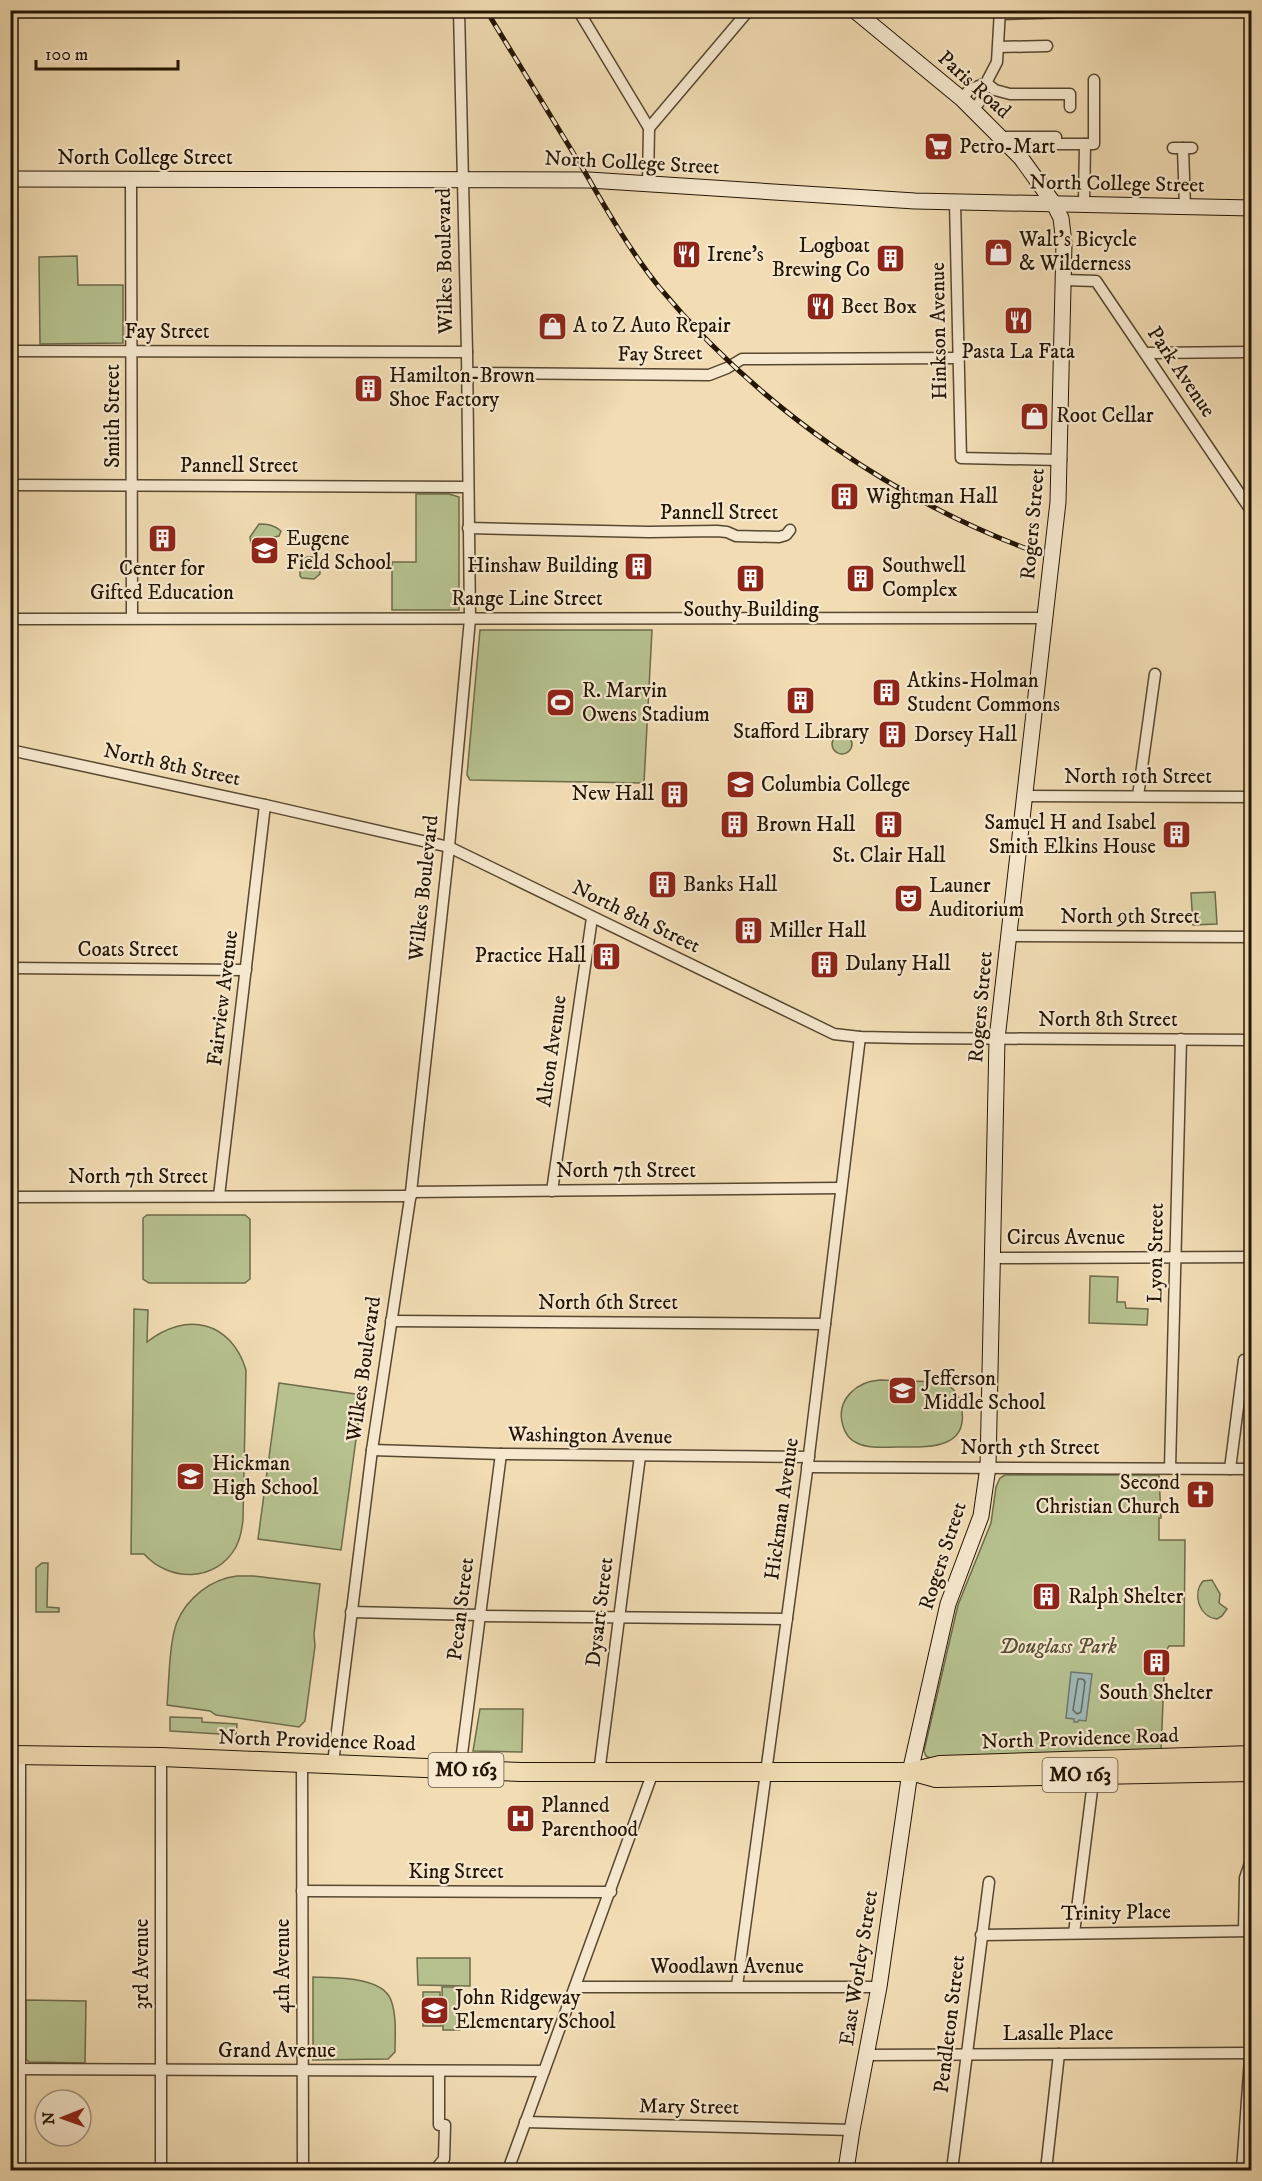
<svg xmlns="http://www.w3.org/2000/svg" width="1262" height="2181" font-family="'IM FELL DW Pica',serif">
  <style>
    .green { fill: #b6c18f; stroke: #6d6b4a; stroke-width: 1.5 }
    .water { fill: #a0b9b8; stroke: #6e7770; stroke-width: 1.5 }
    .lines { fill: none; stroke-linecap: round; stroke-linejoin: round }
    .shore { stroke: #62675e; stroke-width: 1.5 }
    .street-casing { stroke: #574730; stroke-width: 13 }
    .secondary-casing { stroke: #241505; stroke-width: 17 }
    .primary-casing { stroke: #241505; stroke-width: 20 }
    .street { stroke: #f6e8ce; stroke-width: 10 }
    .secondary { stroke: #f6e8ce; stroke-width: 15 }
    .primary { stroke: #f1dcb3; stroke-width: 18 }
    .rail-casing { stroke: #241505; stroke-width: 5 }
    .rail { stroke: #f6e8ce; stroke-width: 3; stroke-dasharray: 9; stroke-linecap: butt }
    .labels { text-anchor: middle; dominant-baseline: central; stroke-width: 4.5; stroke-linejoin: round; paint-order: stroke }
    .shield { fill: #f6e8ce; stroke: #635441; stroke-width: 1.5 }
    .shield-label { font-size: 20px; font-weight: bold; fill: #241505 }
    .street-label { font-size: 21px; fill: #241505; stroke: #f6e8ce }
    .poi-label { font-size: 21px; fill: #241505; stroke: #f6e8ce; text-anchor: start }
    .park-label { font-size: 21px; font-style: italic; fill: #575135; stroke: #f6e8ce }
  </style>
  <rect width="100%" height="100%" fill="#f1dcb3"/>
  <filter id="stains"><feTurbulence type="fractalNoise" baseFrequency=".00333" numOctaves="4"/><feColorMatrix values="0 0 0 0 .2 0 0 0 0 .09 0 0 0 0 .02 0 0 0 .5 -.17"/></filter>
  <radialGradient id="worn" r=".72"><stop offset=".6" stop-color="#630" stop-opacity="0"/><stop offset="1" stop-color="#630" stop-opacity=".3"/></radialGradient>
  <g class="green">
    <path d="M77,256L78,285H123V343L40,344L39,257Z"/>
    <path d="M416,494H449L459,497V610H392V562H416Z"/>
    <path d="M259,524C268,524 274,525 281,531L279,536L274,537L268,545L251,544L250,537Z"/>
    <path d="M307,557H315L319,561L320,574L314,579L302,578L300,576V563Z"/>
    <path d="M480,630H652L644,783L470,780L467,775Z"/>
    <circle cx="842" cy="744" r="10"/>
    <path d="M1215,892L1217,924L1193,925L1191,893Z"/>
    <path d="M147,1215H245L250,1219V1279L245,1283H149L143,1279V1218Z"/>
    <path d="M1090,1276L1118,1277L1117,1302H1125L1126,1308L1148,1309L1147,1325L1089,1323Z"/>
    <path d="M134,1309L148,1310L147,1342C186,1311 231,1321 246,1370L243,1520C242,1529 240,1539 236,1547C216,1583 169,1582 144,1554H131Z"/>
    <path d="M880,1380L941,1382C952,1386 959,1394 961,1405C971,1450 928,1447 898,1447C885,1447 869,1449 857,1443C850,1440 845,1433 843,1426C835,1400 857,1381 880,1380Z"/>
    <path d="M279,1383L362,1395L341,1550L258,1539Z"/>
    <path d="M1005,1475H1159L1161,1518H1159V1540H1185L1184,1646H1169L1165,1653L1161,1751L931,1759L926,1756L924,1751L958,1605L991,1523L996,1487L1000,1478Z"/>
    <path d="M42,1563H48L47,1607L59,1608V1612H36V1568Z"/>
    <path d="M237,1576H253L320,1584L314,1634L315,1646L305,1721L299,1727L216,1715L210,1711L167,1705C169,1683 169,1642 177,1622C187,1598 211,1579 237,1576Z"/>
    <path d="M1212,1580L1220,1594L1219,1603L1227,1609L1222,1616L1217,1619C1199,1617 1192,1594 1203,1581Z"/>
    <path d="M480,1709H523L522,1752L473,1751Z"/>
    <path d="M170,1717L202,1718V1722L237,1724L236,1735L170,1731Z"/>
    <path d="M417,1958H470V1986L418,1985Z"/>
    <path d="M313,1977C334,1978 382,1976 391,2000C397,2017 395,2035 395,2052L388,2059L313,2060Z"/>
    <path d="M442,1987H460V2030H443Z"/>
    <path d="M423,1992H440L441,2026H423Z"/>
    <path d="M26,2000L86,2001L85,2063L29,2062L26,2059Z"/>
  </g>
  <path class="water" d="M1071,1672L1092,1674L1086,1721L1079,1720L1078,1722H1074V1719L1066,1718Z"/>
  <g class="lines">
    <path class="shore" d="M1078,1679H1083L1085,1682L1081,1712L1077,1714L1073,1710Z"/>
    <defs>
      <g id="street">
        <path d="M578,10L649,128L648,183"/>
        <path d="M1000,14L1158,10"/>
        <path d="M999,47L1047,46"/>
        <path d="M962,99L969,90L986,83L997,62L1000,10"/>
        <path d="M973,110L981,100L986,83L995,90L1010,94H1070V107"/>
        <path d="M649,128L749,10"/>
        <path d="M1000,137H1056V144H1094V80"/>
        <path d="M1173,148H1192"/>
        <path d="M1183,148L1185,208"/>
        <path d="M131,179L132,618"/>
        <path d="M955,202L961,458L1061,460"/>
        <path d="M1084,204L1085,144"/>
        <path d="M1064,280L1096,281L1252,512"/>
        <path d="M10,351L467,352"/>
        <path d="M1146,353L1252,352"/>
        <path d="M466,373L709,375L727,368L742,359L959,358"/>
        <path d="M10,485L468,487"/>
        <path d="M468,528L649,532L717,531L727,532L736,536L779,537L786,535L790,530"/>
        <path d="M10,619L1044,618"/>
        <path d="M10,750L265,805L449,847L834,1034L860,1037L909,1038L1252,1040"/>
        <path d="M1024,796L1252,797"/>
        <path d="M1138,796L1155,674"/>
        <path d="M1008,936L1252,937"/>
        <path d="M10,968L246,970"/>
        <path d="M552,1191L592,918"/>
        <path d="M411,1192L841,1188"/>
        <path d="M219,1196L265,805"/>
        <path d="M10,1197L411,1196"/>
        <path d="M993,1258L1252,1257"/>
        <path d="M391,1321L825,1324"/>
        <path d="M372,1450L501,1454L809,1457"/>
        <path d="M807,1467L1252,1469"/>
        <path d="M1170,1468L1181,1039"/>
        <path d="M1230,1469L1244,1360"/>
        <path d="M351,1612L480,1615"/>
        <path d="M479,1616L787,1619"/>
        <path d="M20,1755V2170"/>
        <path d="M161,1757V2170"/>
        <path d="M302,1762L303,2170"/>
        <path d="M333,1763L372,1450L411,1192L449,847L470,619L467,352L459,10"/>
        <path d="M460,1769L501,1454"/>
        <path d="M599,1773L640,1456"/>
        <path d="M302,1891L611,1892"/>
        <path d="M1244,1931L1245,1878L1252,1858"/>
        <path d="M1074,1933L1094,1774"/>
        <path d="M981,1935L1252,1931"/>
        <path d="M737,1986L808,1463L860,1037"/>
        <path d="M575,1987H879"/>
        <path d="M866,2055L1250,2053"/>
        <path d="M10,2069L544,2071"/>
        <path d="M525,2122L852,2130"/>
        <path d="M435,2170L444,2159L445,2125H439V2071"/>
        <path d="M508,2170L653,1772"/>
        <path d="M952,2170L989,1882"/>
        <path d="M1046,2170L1059,2054"/>
        <path d="M1242,2170L1252,2031"/>
      </g>
      <g id="secondary">
        <path d="M10,179L589,180L915,201L1252,208"/>
        <path d="M846,2170L852,2130L879,1987L910,1772L948,1604L981,1516L988,1467L997,1039L1058,502L1064,243L1061,218L1054,204L1021,158L962,99L854,10"/>
      </g>
      <g id="primary">
        <path d="M10,1755L161,1757L521,1772H910L940,1765L1252,1755"/>
        <path d="M918,1773L936,1778L1252,1772"/>
      </g>
    </defs>
    <use href="#street" class="street-casing"/>
    <use href="#secondary" class="secondary-casing"/>
    <use href="#primary" class="primary-casing"/>
    <use href="#street" class="street"/>
    <use href="#secondary" class="secondary"/>
    <use href="#primary" class="primary"/>
    <defs>
      <path id="rail" d="M486,10C518,63 551,116 583,169C606,209 630,251 659,287C759,407 893,501 1041,554"/>
    </defs>
    <use href="#rail" class="rail-casing"/>
    <use href="#rail" class="rail"/>
  </g>
  <defs>
    <symbol id="supermarket-square" viewBox="-11 -11 22 22"><rect x="-9" y="-9" width="18" height="18" rx="4" fill="#8f2418" stroke="#f6e8ce"/><path d="M-6-5.5h2.5l.6 2H6L4.5 2H-2.5L-4.4-4H-6ZM-1.5 3.2a1.3 1.3 0 1 0 .1 0ZM3 3.2a1.3 1.3 0 1 0 .1 0Z" fill="#fff"/></symbol>
    <symbol id="shop-square" viewBox="-11 -11 22 22"><rect x="-9" y="-9" width="18" height="18" rx="4" fill="#8f2418" stroke="#f6e8ce"/><path d="M-5-2.5h2.3a2.7 3.5 0 0 1 5.4 0H5L5.5 6h-11ZM-1.5-2.5h3a1.5 2.3 0 0 0-3 0Z" fill="#fff"/></symbol>
    <symbol id="restaurant-square" viewBox="-11 -11 22 22"><rect x="-9" y="-9" width="18" height="18" rx="4" fill="#8f2418" stroke="#f6e8ce"/><path d="M-5-6h1v4h1v-4h1v4h1v-4h1v5L-1.5 .5V6h-2V.5L-5-1ZM5-6V6H3V1.5H1.5Q1.5-4 5-6Z" fill="#fff"/></symbol>
    <symbol id="building-square" viewBox="-11 -11 22 22"><rect x="-9" y="-9" width="18" height="18" rx="4" fill="#8f2418" stroke="#f6e8ce"/><path d="M-4-6H4V6H1V3H-1V6H-4ZM-2.5-4.3h1.7v1.8h-1.7ZM.8-4.3h1.7v1.8H.8ZM-2.5-1h1.7V.8h-1.7ZM.8-1h1.7V.8H.8Z" fill="#fff"/></symbol>
    <symbol id="school-square" viewBox="-11 -11 22 22"><rect x="-9" y="-9" width="18" height="18" rx="4" fill="#8f2418" stroke="#f6e8ce"/><path d="M0-5L7-2L0 1L-7-2ZM-4 1L0 2.5L4 1V4Q0 6-4 4Z" fill="#fff"/></symbol>
    <symbol id="stadium-square" viewBox="-11 -11 22 22"><rect x="-9" y="-9" width="18" height="18" rx="4" fill="#8f2418" stroke="#f6e8ce"/><path d="M0-5a6.5 5 0 1 0 0 10a6.5 5 0 1 0 0-10ZM-3.5-1.8h7v3.6h-7Z" fill="#fff"/></symbol>
    <symbol id="university-square" viewBox="-11 -11 22 22"><rect x="-9" y="-9" width="18" height="18" rx="4" fill="#8f2418" stroke="#f6e8ce"/><path d="M0-5L7-2L0 1L-7-2ZM-4 1L0 2.5L4 1V4Q0 6-4 4Z" fill="#fff"/></symbol>
    <symbol id="theatre-square" viewBox="-11 -11 22 22"><rect x="-9" y="-9" width="18" height="18" rx="4" fill="#8f2418" stroke="#f6e8ce"/><path d="M-5-5.5Q0-4 5-5.5V0Q5 5 0 6Q-5 5-5 0ZM-3.3-2.5H-1v1.5H-3.3ZM1-2.5H3.3v1.5H1ZM-2.8 1Q0 5.5 2.8 1Z" fill="#fff"/></symbol>
    <symbol id="church-square" viewBox="-11 -11 22 22"><rect x="-9" y="-9" width="18" height="18" rx="4" fill="#8f2418" stroke="#f6e8ce"/><path d="M-1.2-6h2.4v3.5h3.3v2.4h-3.3V6h-2.4V-.1h-3.3v-2.4h3.3Z" fill="#fff"/></symbol>
    <symbol id="hospital-square" viewBox="-11 -11 22 22"><rect x="-9" y="-9" width="18" height="18" rx="4" fill="#8f2418" stroke="#f6e8ce"/><path d="M-5-5h3v3.5h4V-5h3V5h-3V1.5h-4V5h-3Z" fill="#fff"/></symbol>
  </defs>
  <g fill-rule="evenodd">
    <use href="#supermarket-square" x="922" y="130" width="33" height="33"/>
    <use href="#shop-square" x="982" y="236" width="33" height="33"/>
    <use href="#restaurant-square" x="670" y="238" width="33" height="33"/>
    <use href="#building-square" x="874" y="242" width="33" height="33"/>
    <use href="#restaurant-square" x="804" y="290" width="33" height="33"/>
    <use href="#restaurant-square" x="1002" y="304" width="33" height="33"/>
    <use href="#shop-square" x="536" y="310" width="33" height="33"/>
    <use href="#building-square" x="352" y="372" width="33" height="33"/>
    <use href="#shop-square" x="1018" y="400" width="33" height="33"/>
    <use href="#building-square" x="828" y="480" width="33" height="33"/>
    <use href="#building-square" x="146" y="522" width="33" height="33"/>
    <use href="#school-square" x="248" y="534" width="33" height="33"/>
    <use href="#building-square" x="622" y="550" width="33" height="33"/>
    <use href="#building-square" x="844" y="562" width="33" height="33"/>
    <use href="#building-square" x="734" y="562" width="33" height="33"/>
    <use href="#building-square" x="870" y="676" width="33" height="33"/>
    <use href="#building-square" x="784" y="684" width="33" height="33"/>
    <use href="#stadium-square" x="544" y="686" width="33" height="33"/>
    <use href="#building-square" x="876" y="718" width="33" height="33"/>
    <use href="#university-square" x="724" y="768" width="33" height="33"/>
    <use href="#building-square" x="658" y="778" width="33" height="33"/>
    <use href="#building-square" x="718" y="808" width="33" height="33"/>
    <use href="#building-square" x="872" y="808" width="33" height="33"/>
    <use href="#building-square" x="1160" y="818" width="33" height="33"/>
    <use href="#building-square" x="646" y="868" width="33" height="33"/>
    <use href="#theatre-square" x="892" y="882" width="33" height="33"/>
    <use href="#building-square" x="732" y="914" width="33" height="33"/>
    <use href="#building-square" x="590" y="940" width="33" height="33"/>
    <use href="#building-square" x="808" y="948" width="33" height="33"/>
    <use href="#school-square" x="886" y="1374" width="33" height="33"/>
    <use href="#school-square" x="174" y="1460" width="33" height="33"/>
    <use href="#church-square" x="1184" y="1478" width="33" height="33"/>
    <use href="#building-square" x="1030" y="1580" width="33" height="33"/>
    <use href="#building-square" x="1140" y="1646" width="33" height="33"/>
    <use href="#hospital-square" x="504" y="1802" width="33" height="33"/>
    <use href="#school-square" x="418" y="1994" width="33" height="33"/>
  </g>
  <g class="labels">
    <g class="shield">
      <rect x="428.5" y="1753" width="75" height="34" rx="4.5"/>
      <rect x="1042.5" y="1758" width="75" height="34" rx="4.5"/>
    </g>
    <g class="shield-label">
      <text x="466" y="1770">MO 163</text>
      <text x="1080" y="1775">MO 163</text>
    </g>
    <g class="street-label">
      <text transform="translate(974 85) rotate(42)">Paris Road</text>
      <text x="145" y="158">North College Street</text>
      <text transform="translate(632 163) rotate(3)">North College Street</text>
      <text transform="translate(1117 184) rotate(1)">North College Street</text>
      <text transform="translate(445 261) rotate(-91)">Wilkes Boulevard</text>
      <text transform="translate(939 331) rotate(-91)">Hinkson Avenue</text>
      <text x="167" y="332">Fay Street</text>
      <text transform="translate(660 354) rotate(-1)">Fay Street</text>
      <text transform="translate(1181 372) rotate(56)">Park Avenue</text>
      <text transform="translate(113 416) rotate(-90)">Smith Street</text>
      <text x="239" y="466">Pannell Street</text>
      <text x="719" y="513">Pannell Street</text>
      <text transform="translate(1033 524) rotate(-85)">Rogers Street</text>
      <text x="527" y="599">Range Line Street</text>
      <text transform="translate(172 765) rotate(12)">North 8th Street</text>
      <text x="1138" y="777">North 10th Street</text>
      <text transform="translate(424 888) rotate(-84)">Wilkes Boulevard</text>
      <text transform="translate(636 917) rotate(26)">North 8th Street</text>
      <text x="1130" y="917">North 9th Street</text>
      <text x="128" y="950">Coats Street</text>
      <text transform="translate(223 998) rotate(-83)">Fairview Avenue</text>
      <text transform="translate(981 1007) rotate(-85)">Rogers Street</text>
      <text x="1108" y="1020">North 8th Street</text>
      <text transform="translate(552 1051) rotate(-82)">Alton Avenue</text>
      <text x="626" y="1171">North 7th Street</text>
      <text x="138" y="1177">North 7th Street</text>
      <text x="1066" y="1238">Circus Avenue</text>
      <text transform="translate(1156 1253) rotate(-89)">Lyon Street</text>
      <text x="608" y="1303">North 6th Street</text>
      <text transform="translate(364 1369) rotate(-82)">Wilkes Boulevard</text>
      <text transform="translate(590 1436) rotate(1)">Washington Avenue</text>
      <text x="1030" y="1448">North 5th Street</text>
      <text transform="translate(782 1509) rotate(-82)">Hickman Avenue</text>
      <text transform="translate(943 1556) rotate(-72)">Rogers Street</text>
      <text transform="translate(461 1609) rotate(-83)">Pecan Street</text>
      <text transform="translate(600 1612) rotate(-83)">Dysart Street</text>
      <text transform="translate(1080 1739) rotate(-2)">North Providence Road</text>
      <text transform="translate(317 1741) rotate(2)">North Providence Road</text>
      <text x="456" y="1872">King Street</text>
      <text transform="translate(1116 1913) rotate(-1)">Trinity Place</text>
      <text transform="translate(142 1964) rotate(-90)">3rd Avenue</text>
      <text transform="translate(283 1966) rotate(-90)">4th Avenue</text>
      <text x="727" y="1967">Woodlawn Avenue</text>
      <text transform="translate(859 1968) rotate(-81)">East Worley Street</text>
      <text transform="translate(950 2024) rotate(-83)">Pendleton Street</text>
      <text x="1058" y="2034">Lasalle Place</text>
      <text x="277" y="2051">Grand Avenue</text>
      <text transform="translate(689 2107) rotate(1)">Mary Street</text>
    </g>
    <g class="poi-label">
      <text x="959" y="147">Petro-Mart</text>
      <text x="1019" y="240">Walt's Bicycle<tspan x="1019" dy="24">&amp; Wilderness</tspan></text>
      <text x="870" y="246" text-anchor="end">Logboat<tspan x="870" dy="24">Brewing Co</tspan></text>
      <text x="707" y="255">Irene's</text>
      <text x="841" y="307">Beet Box</text>
      <text x="573" y="326">A to Z Auto Repair</text>
      <text x="1018" y="352" text-anchor="middle">Pasta La Fata</text>
      <text x="389" y="376">Hamilton-Brown<tspan x="389" dy="24">Shoe Factory</tspan></text>
      <text x="1056" y="416">Root Cellar</text>
      <text x="866" y="497">Wightman Hall</text>
      <text x="286" y="539">Eugene<tspan x="286" dy="24">Field School</tspan></text>
      <text x="618" y="566" text-anchor="end">Hinshaw Building</text>
      <text x="882" y="566">Southwell<tspan x="882" dy="24">Complex</tspan></text>
      <text x="162" y="569" text-anchor="middle">Center for<tspan x="162" dy="24">Gifted Education</tspan></text>
      <text x="751" y="610" text-anchor="middle">Southy Building</text>
      <text x="907" y="681">Atkins-Holman<tspan x="907" dy="24">Student Commons</tspan></text>
      <text x="582" y="691">R. Marvin<tspan x="582" dy="24">Owens Stadium</tspan></text>
      <text x="801" y="732" text-anchor="middle">Stafford Library</text>
      <text x="914" y="735">Dorsey Hall</text>
      <text x="761" y="785">Columbia College</text>
      <text x="654" y="794" text-anchor="end">New Hall</text>
      <text x="1156" y="823" text-anchor="end">Samuel H and Isabel<tspan x="1156" dy="24">Smith Elkins House</tspan></text>
      <text x="756" y="825">Brown Hall</text>
      <text x="889" y="856" text-anchor="middle">St. Clair Hall</text>
      <text x="683" y="885">Banks Hall</text>
      <text x="929" y="886">Launer<tspan x="929" dy="24">Auditorium</tspan></text>
      <text x="769" y="931">Miller Hall</text>
      <text x="586" y="956" text-anchor="end">Practice Hall</text>
      <text x="845" y="964">Dulany Hall</text>
      <text x="923" y="1379">Jefferson<tspan x="923" dy="24">Middle School</tspan></text>
      <text x="212" y="1464">Hickman<tspan x="212" dy="24">High School</tspan></text>
      <text x="1180" y="1483" text-anchor="end">Second<tspan x="1180" dy="24">Christian Church</tspan></text>
      <text x="1068" y="1597">Ralph Shelter</text>
      <text x="1156" y="1693" text-anchor="middle">South Shelter</text>
      <text x="541" y="1806">Planned<tspan x="541" dy="24">Parenthood</tspan></text>
      <text x="455" y="1998">John Ridgeway<tspan x="455" dy="24">Elementary School</tspan></text>
    </g>
    <g class="park-label">
      <text x="1058" y="1647">Douglass Park</text>
    </g>
  </g>
  <rect width="1262" height="2181" fill="none" stroke="#f1dcb3" stroke-width="36"/>
  <rect x="12" y="12" width="1238" height="2157" fill="none" stroke="#241505" stroke-width="3"/>
  <rect x="18" y="18" width="1226" height="2145" fill="none" stroke="#241505" stroke-width="1.5"/>
  <g transform="translate(63 2118) rotate(269)"><circle r="28" fill="#f6e8ce" stroke="#a2947e" stroke-width="1.5"/>
  <path d="M0-4.5L10 22L0 15L-10 22Z" fill="#8f2418"/>
  <text y="-9" font-size="16" font-weight="bold" text-anchor="middle" fill="#241505">N</text>
  </g>
  <path d="M36 60v9h142v-9" fill="none" stroke="#241505" stroke-width="3"/>
  <text x="45" y="60" font-size="18" fill="#241505" stroke="#f6e8ce" stroke-width="4.5" paint-order="stroke">100 m</text>
  <rect width="100%" height="100%" filter="url(#stains)"/>
  <rect width="100%" height="100%" fill="url(#worn)"/>
</svg>
